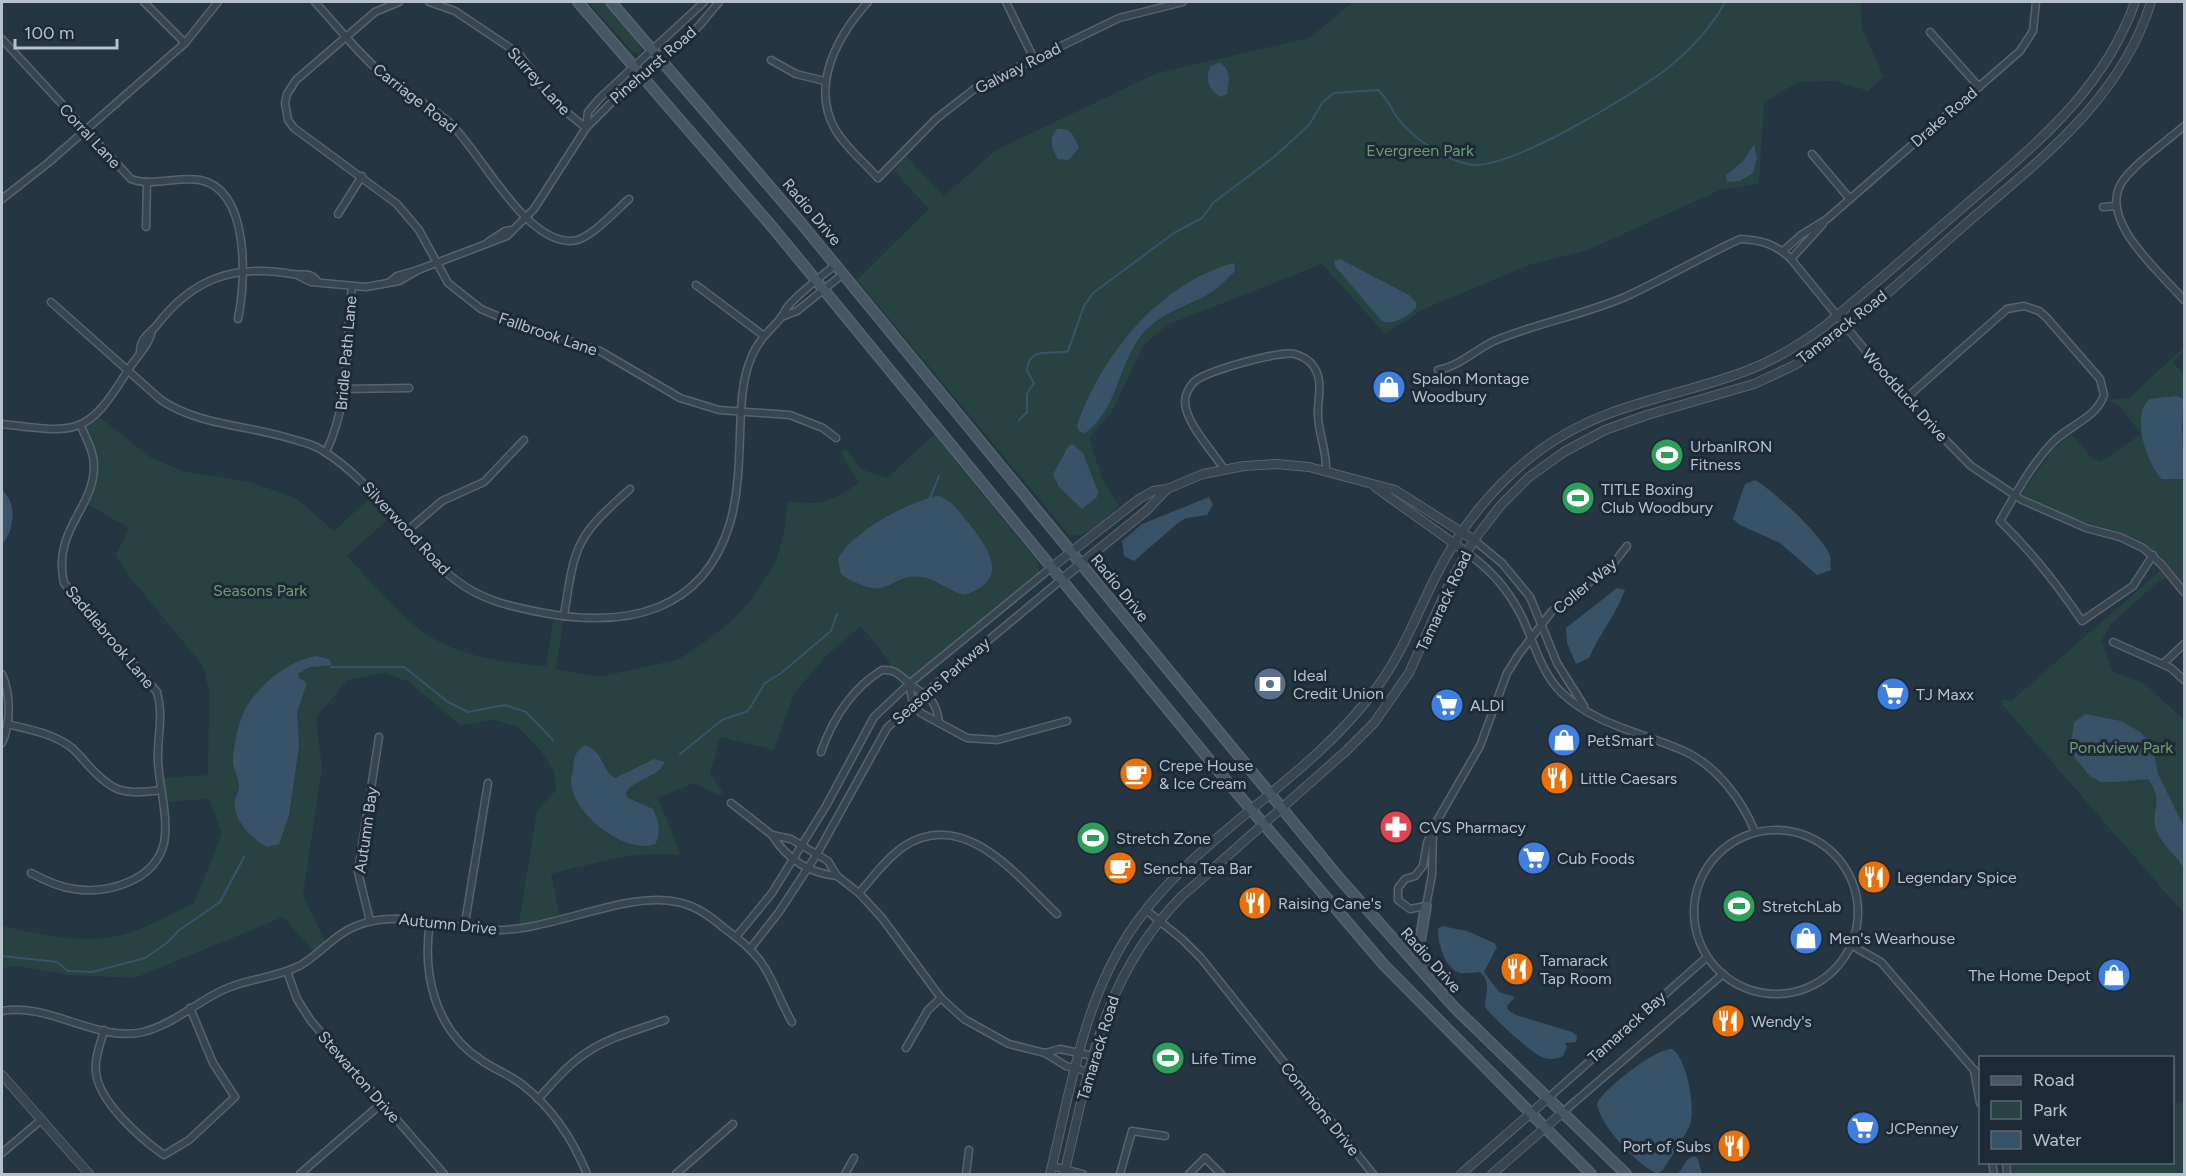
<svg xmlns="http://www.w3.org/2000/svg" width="2186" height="1176" font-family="Figtree,sans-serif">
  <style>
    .green { fill: #274241 }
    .water { fill: #385368 }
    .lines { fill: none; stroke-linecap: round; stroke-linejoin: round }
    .stream { stroke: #385368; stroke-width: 2 }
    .minor-casing { stroke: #57646e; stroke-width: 9 }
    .tertiary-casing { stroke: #57646e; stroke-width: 10 }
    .secondary-casing { stroke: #57646e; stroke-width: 12 }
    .minor { stroke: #394650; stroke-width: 6 }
    .tertiary { stroke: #394650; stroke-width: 8 }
    .secondary { stroke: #475664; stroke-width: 9 }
    .labels { text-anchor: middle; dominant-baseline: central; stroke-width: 6; stroke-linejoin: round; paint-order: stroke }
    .street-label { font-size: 16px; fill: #b6c1cb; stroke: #1e2b36 }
    .park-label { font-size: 16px; fill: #6c9c71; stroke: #1e2b36 }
    .poi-label { font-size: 16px; fill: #b6c1cb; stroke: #1e2b36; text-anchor: start }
  </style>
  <rect width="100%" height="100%" fill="#253541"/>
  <g class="green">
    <path d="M588,2H605L636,38L642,49L641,53L633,52Z"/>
    <path d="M1353,2H1861L1862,28L1884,77L1868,91L1835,81L1798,82L1764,103L1759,184L1722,189L1588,250L1529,265L1424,309L1385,334L1322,264L1167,325L1144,345L1111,413L1089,438L1103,481L1119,506C1106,517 1087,540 1069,535L857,280L929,209L894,171L906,156L944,196L996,150L1157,73L1309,38Z"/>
    <path d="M2184,347V352L2173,362L2184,375V584C2170,567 2157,550 2138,540C2111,525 2039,515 2022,493L2052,450L2071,433L2093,459L2100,462L2141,434L2120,406L2107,400L2129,398Z"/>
    <path d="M97,415L150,457L182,471L250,482L296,498L334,531L374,494L393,515L347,556C373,583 405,624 438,641C471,658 509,663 546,666L554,615L564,616L556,669L599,677L679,659L706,641L733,620L755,595L776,561L784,531L788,501C824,506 829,502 859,483L841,453L846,449L861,469L887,478L934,434L1038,562L1040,576L909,684L890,669L889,661L861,626L825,657L794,694L774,750L720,737L710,773L723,792L719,796L694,783L658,798L681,855C636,850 595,863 551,874L561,921L518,930L537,810L556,790L554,771L540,750L517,726L494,720L460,725L409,682L385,673L348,680L316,717L322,768L303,895L327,945L316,954L283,917L135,978L68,975L17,966L2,968V925C41,936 91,946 131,932C152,925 173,913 194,903L222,834L209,799L162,802L160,778L208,775L209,691L203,666L129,576L116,555L129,528L83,502L94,469L81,426Z"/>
    <path d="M2160,571L2167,578L2158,582L2112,623L2102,640L2112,671L2145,684L2184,720V914L2000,702L2004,699L2011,701Z"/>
    <path d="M2184,1101V1174H2009L2007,1163L2172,1162L2173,1105Z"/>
  </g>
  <g class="water">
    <path d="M1219,62C1232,70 1229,81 1227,94L1221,97C1209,90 1205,80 1210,67Z"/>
    <path d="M1057,129C1071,127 1074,136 1079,148L1069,160L1058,159C1052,149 1048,139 1057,129Z"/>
    <path d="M1754,145L1757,158L1753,173L1740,181L1727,182L1726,175L1742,162Z"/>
    <path d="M1340,259L1409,295L1416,302V308C1407,316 1394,326 1382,321L1335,266L1334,261Z"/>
    <path d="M1234,263L1235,271C1227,279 1218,289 1207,295C1187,306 1161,313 1144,332C1118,361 1119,409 1085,433L1080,432L1077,426C1101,356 1159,283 1234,263Z"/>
    <path d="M2177,396L2184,399L2182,424L2184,479H2162C2147,465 2130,414 2150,399Z"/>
    <path d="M1072,444L1083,453L1098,492L1097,497L1082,509L1059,487L1053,474L1068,447Z"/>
    <path d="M1755,480C1773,490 1824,537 1830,556C1831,560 1830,566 1831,570L1817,575L1780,543L1740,525L1733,519L1745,484Z"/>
    <path d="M2,490C17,503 15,530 2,544Z"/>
    <path d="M938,496C952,500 957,509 966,520C987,546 1013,579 965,595C949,592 935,578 921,577C901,574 897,584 881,588C870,591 849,580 841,574L838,559C852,532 909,501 938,496Z"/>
    <path d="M1209,497L1213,505L1207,515L1186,518L1178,523L1134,561L1124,556L1122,541L1142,524Z"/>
    <path d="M1617,588L1625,590C1616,615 1599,634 1589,658L1576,664L1567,643L1566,628Z"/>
    <path d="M316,656L329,659L332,665L310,667L298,674L299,678L307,683L297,712L299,746L289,815L279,844L267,847C252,839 232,820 235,801C235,796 239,792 239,788C240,779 233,770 233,761C234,743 239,717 249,703C264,681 291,660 316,656Z"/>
    <path d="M2086,714L2121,721L2139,731L2152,744L2158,774L2184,827V868C2176,855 2160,843 2156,829C2150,811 2165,801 2148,779L2115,782H2101L2090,776L2070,752L2074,722Z"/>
    <path d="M585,745C604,752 602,771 615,778L654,759L665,762C657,779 634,778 626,793L628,798L653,809C658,819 662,834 655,844C626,855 577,816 572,788C570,782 572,775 573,769C574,758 575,751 585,745Z"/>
    <path d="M1442,926L1467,931L1494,943L1497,947L1484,972L1499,992L1515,997L1507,1006L1508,1010L1516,1015L1572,1032L1577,1036L1576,1042L1565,1043L1567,1047L1563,1056C1557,1059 1551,1060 1544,1058C1531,1053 1493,1018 1485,1007C1485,993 1492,983 1480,972C1474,972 1467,974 1461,973C1445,970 1438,943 1438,929Z"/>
    <path d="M1672,1049C1687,1058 1696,1109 1690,1125C1686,1135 1669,1160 1663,1170L1657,1174C1637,1164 1600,1126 1597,1104C1603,1089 1656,1048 1672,1049Z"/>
    <path d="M1694,1156L1698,1159L1702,1174H1678L1688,1159Z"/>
  </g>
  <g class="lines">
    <g class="stream">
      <path d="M1019,420L1027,412V394L1034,383L1027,371C1028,344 1054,356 1068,351L1084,306L1093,293L1174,233L1202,218L1213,203L1274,157L1309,125L1322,103L1334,93L1378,90C1387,98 1390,106 1396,116C1412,138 1441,157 1467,164C1503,175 1638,92 1669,67C1691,49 1712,26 1725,2"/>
      <path d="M930,498L939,476"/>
      <path d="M331,667H404L448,702L468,712L505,705L526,712L553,740"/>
      <path d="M680,754L722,720L748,711L765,683L780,674L831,631L837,614"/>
      <path d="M2,956L57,962L68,971L92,972L145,958L167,943L178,931L220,902L244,857"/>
    </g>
    <defs>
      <g id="minor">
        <path d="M144,2L185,43"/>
        <path d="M315,2C338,27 360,56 387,78C407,94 431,106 450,123C480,151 524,242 571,241C589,241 616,210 629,199"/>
        <path d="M399,2L375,12L296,80L287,94L285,103L288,120L294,128L397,204L419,230L448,283L481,309L514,323L600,351L680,398L719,410L790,415L823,428L836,438"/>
        <path d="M429,2L455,11L519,54L554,102L586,128"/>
        <path d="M868,2C838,35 810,85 835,129C845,147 864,162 878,178L936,119L977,87L1119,18L1183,2"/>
        <path d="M1006,2L1034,59"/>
        <path d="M1930,32L1979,87"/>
        <path d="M2,39L131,179C153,187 177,176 200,180C250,190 246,280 238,319"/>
        <path d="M771,60L796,74L825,81"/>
        <path d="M2184,126C2166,142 2135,163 2122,182C2097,220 2161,273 2184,300"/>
        <path d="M586,127L588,112L600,98L704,2"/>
        <path d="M1812,154L1850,199"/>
        <path d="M2,199L48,163L185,43L218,2"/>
        <path d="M2103,207L2115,206"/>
        <path d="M338,214L362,176"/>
        <path d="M146,227L147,182"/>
        <path d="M488,242L505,231L512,230"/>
        <path d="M1783,251L1801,235L1827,219L2020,51L2033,31L2036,2"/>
        <path d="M1791,259L1823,224"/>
        <path d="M297,275L311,282L366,287L399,281L418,270L507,236L534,209L586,128L618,96L698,27L719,2"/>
        <path d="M390,282L397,276L418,270"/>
        <path d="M696,285L764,336"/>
        <path d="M51,302L161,400C200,426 248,425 292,439C301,442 312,444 320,449C376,482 406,542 457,581C483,601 513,607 544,613C626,628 703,613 730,523C738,495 739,465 740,435C741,410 741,382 751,358C757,342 769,331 780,319C784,314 786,307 791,303C804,289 821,277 836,264"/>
        <path d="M781,317L797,311L843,274"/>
        <path d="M140,351C141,337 149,335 157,325C193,278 234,264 292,274C302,276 310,271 317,281"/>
        <path d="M1438,370C1460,366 1475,350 1494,341C1537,323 1583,315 1625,297C1664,279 1701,257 1740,239C1761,240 1776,244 1791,259L1905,399L1971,466L2022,500L2086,528L2120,537L2143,548L2161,564L2184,592"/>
        <path d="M344,389L409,388"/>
        <path d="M1905,399L2007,309L2024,306L2039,311L2046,317L2100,379L2104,395C2096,419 2067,426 2051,444C2030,467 2015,495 2000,521C2032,552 2057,584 2082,621L2133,586L2153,555"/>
        <path d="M2,424C77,433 87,437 128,370C136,357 150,345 152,330"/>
        <path d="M326,452C351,400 345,343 352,287"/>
        <path d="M1224,469C1213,452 1185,422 1185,402C1185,395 1189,387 1194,382C1205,371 1282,350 1295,354C1302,356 1310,361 1314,367C1324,382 1317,400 1318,416C1319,436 1327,451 1326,471"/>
        <path d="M407,531L442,501L484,482L524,440"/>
        <path d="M1474,540L1502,563L1530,597L1557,663L1584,706"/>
        <path d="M1466,552C1491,570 1508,589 1522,617C1534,642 1541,673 1562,693C1597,726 1642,732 1684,751C1717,766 1742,800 1755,832"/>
        <path d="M564,616C575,544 575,538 630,489"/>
        <path d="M2113,642L2171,668L2184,680"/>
        <path d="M2163,664L2184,644"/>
        <path d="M2,674C11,695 11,723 2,743"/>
        <path d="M909,684L913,704L921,713L967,738L997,740L1067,721"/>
        <path d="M7,724C28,729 50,733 68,745C76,750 82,759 88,765C113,793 124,795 161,790"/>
        <path d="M821,752C833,718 851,689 882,670C895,669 899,675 908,682C925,698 936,695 939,723"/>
        <path d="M731,803L772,835L791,839L828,861L837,876L859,893L882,918L941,998L964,1019L1009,1044L1045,1053L1066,1066L1089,1072"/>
        <path d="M1433,829L1432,875L1426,906L1410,909L1398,900V888L1405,879L1415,876L1423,866L1427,843L1434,826L1480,746L1507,673L1519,654L1552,611L1613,564L1627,546"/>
        <circle cx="1776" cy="912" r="82"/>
        <path d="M772,835C787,859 808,873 837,876"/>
        <path d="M31,873C44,880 59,887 74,889C108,894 155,881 164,843C169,818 159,786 158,761C157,736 164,717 157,692L64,583C52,530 94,509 94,466C94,451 86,439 81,426"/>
        <path d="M859,893C873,877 886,859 903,847C964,806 1018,877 1057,914"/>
        <path d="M1146,910L1183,940L1201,958L1373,1174"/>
        <path d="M370,921L358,872L379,737"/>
        <path d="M430,922C422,974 435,1030 481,1060C495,1070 511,1075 524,1086C553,1109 573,1140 587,1174"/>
        <path d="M464,929L488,783"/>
        <path d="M736,937L772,893L826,806L874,717L909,684L1052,567"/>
        <path d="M1851,945L1881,962L1980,1077"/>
        <path d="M750,949L779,912L817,854L887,728L925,693L1062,579"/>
        <path d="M287,971L297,999L311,1021L444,1174"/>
        <path d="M2,1011C49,1002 98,1043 143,1032C172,1025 197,1002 223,990C248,978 277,978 301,965C321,953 335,934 356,926C403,907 452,932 500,930C555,929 628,891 677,902C695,905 710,916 724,928C737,938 751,948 761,962C774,980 780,1002 792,1022"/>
        <path d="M104,1030C101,1043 94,1058 96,1072C98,1101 141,1139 164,1155L189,1140L235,1097L213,1063L190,1008"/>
        <path d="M906,1048L928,1010L941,998"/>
        <path d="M1045,1053L1060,1049L1093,1056"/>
        <path d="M1974,1070L1980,1103"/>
        <path d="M538,1099C553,1083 567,1065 586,1053C609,1037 638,1030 665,1020"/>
        <path d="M1547,1099L1707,957"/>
        <path d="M1562,1113L1723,974"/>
        <path d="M2,1153L41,1120"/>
        <path d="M1992,1162L1994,1174"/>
        <path d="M2006,1162L2007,1174"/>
        <path d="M1052,1166L1083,1174"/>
        <path d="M300,1174L382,1103"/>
        <path d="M676,1174L733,1124"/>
        <path d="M845,1174L854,1158"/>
        <path d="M966,1174L969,1150"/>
        <path d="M1120,1174L1132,1131L1165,1136"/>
        <path d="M1189,1174L1205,1158L1221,1174"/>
      </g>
      <g id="tertiary">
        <path d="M1375,487L1466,552"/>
        <path d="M1052,567L1139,499L1153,491L1167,489"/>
        <path d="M1062,579L1147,510L1167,489L1203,474L1244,466L1276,464L1309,467L1395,490L1474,540"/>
        <path d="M2,1075L89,1174"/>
        <path d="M1050,1174C1071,1089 1083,997 1136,923C1201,832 1309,780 1375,690C1401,656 1416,616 1435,578C1460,527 1496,482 1543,448C1608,402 1675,398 1746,371C1775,360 1801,344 1825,326C1871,287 1916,248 1961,209C2031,148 2103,93 2135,2"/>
        <path d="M1064,1174C1090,1068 1101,979 1181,897L1345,752L1374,723L1409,673L1449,584L1474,540L1501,505L1529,477L1564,452L1605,430L1647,415L1754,384L1795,365L1834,338C1880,301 1924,261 1968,222C2042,158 2121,99 2151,2"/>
        <path d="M1461,1174L1547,1099"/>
        <path d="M1492,1174L1562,1113"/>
      </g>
      <g id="secondary">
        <path d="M578,2L774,229L1225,779L1384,965L1591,1174"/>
        <path d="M611,2L801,223L1340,879L1455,1008L1626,1174"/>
        <path d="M1426,906L1419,947L1427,976"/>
      </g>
    </defs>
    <use href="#minor" class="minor-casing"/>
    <use href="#tertiary" class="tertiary-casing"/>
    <use href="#secondary" class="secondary-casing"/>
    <use href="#minor" class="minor"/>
    <use href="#tertiary" class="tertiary"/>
    <use href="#secondary" class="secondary"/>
  </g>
  <defs>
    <symbol id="shop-disc" viewBox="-11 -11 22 22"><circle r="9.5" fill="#3f7fe0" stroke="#1e2b36"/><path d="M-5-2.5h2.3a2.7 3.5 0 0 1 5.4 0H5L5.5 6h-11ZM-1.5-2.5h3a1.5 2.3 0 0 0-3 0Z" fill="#fff"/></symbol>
    <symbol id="stadium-disc" viewBox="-11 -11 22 22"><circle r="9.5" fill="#2e9e5b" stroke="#1e2b36"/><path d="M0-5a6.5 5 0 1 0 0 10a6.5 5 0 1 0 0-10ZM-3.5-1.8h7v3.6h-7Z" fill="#fff"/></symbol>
    <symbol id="bank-disc" viewBox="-11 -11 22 22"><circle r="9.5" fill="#5c6f8a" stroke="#1e2b36"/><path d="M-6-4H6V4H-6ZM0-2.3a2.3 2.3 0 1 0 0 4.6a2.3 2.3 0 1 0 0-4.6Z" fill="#fff"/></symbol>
    <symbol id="supermarket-disc" viewBox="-11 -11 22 22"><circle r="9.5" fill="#3f7fe0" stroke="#1e2b36"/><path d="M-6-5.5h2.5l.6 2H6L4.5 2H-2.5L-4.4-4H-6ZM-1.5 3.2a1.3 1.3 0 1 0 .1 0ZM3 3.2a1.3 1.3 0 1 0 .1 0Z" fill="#fff"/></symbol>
    <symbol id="cafe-disc" viewBox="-11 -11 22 22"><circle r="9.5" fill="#e8710a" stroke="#1e2b36"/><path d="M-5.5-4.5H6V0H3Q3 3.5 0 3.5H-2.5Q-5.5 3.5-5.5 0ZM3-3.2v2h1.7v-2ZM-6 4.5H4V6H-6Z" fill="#fff"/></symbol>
    <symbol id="restaurant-disc" viewBox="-11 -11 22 22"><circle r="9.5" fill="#e8710a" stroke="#1e2b36"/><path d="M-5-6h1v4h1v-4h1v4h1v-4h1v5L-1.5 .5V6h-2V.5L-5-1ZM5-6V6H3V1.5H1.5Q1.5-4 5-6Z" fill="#fff"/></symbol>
    <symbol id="pharmacy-disc" viewBox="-11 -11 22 22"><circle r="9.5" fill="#e0444e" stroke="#1e2b36"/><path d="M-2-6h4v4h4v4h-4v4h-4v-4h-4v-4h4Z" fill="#fff"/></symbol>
  </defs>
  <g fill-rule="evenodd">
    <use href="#shop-disc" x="1370" y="368" width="38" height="38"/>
    <use href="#stadium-disc" x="1648" y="436" width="38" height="38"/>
    <use href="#stadium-disc" x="1559" y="479" width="38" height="38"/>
    <use href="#bank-disc" x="1251" y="665" width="38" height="38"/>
    <use href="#supermarket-disc" x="1874" y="675" width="38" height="38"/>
    <use href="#supermarket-disc" x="1428" y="686" width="38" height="38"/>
    <use href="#shop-disc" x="1545" y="721" width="38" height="38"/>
    <use href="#cafe-disc" x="1117" y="755" width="38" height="38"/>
    <use href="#restaurant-disc" x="1538" y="759" width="38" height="38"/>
    <use href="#pharmacy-disc" x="1377" y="808" width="38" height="38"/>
    <use href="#stadium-disc" x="1074" y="819" width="38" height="38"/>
    <use href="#supermarket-disc" x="1515" y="839" width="38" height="38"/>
    <use href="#cafe-disc" x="1101" y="849" width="38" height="38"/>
    <use href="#restaurant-disc" x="1855" y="858" width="38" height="38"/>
    <use href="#restaurant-disc" x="1236" y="884" width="38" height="38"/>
    <use href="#stadium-disc" x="1720" y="887" width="38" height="38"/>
    <use href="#shop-disc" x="1787" y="919" width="38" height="38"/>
    <use href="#restaurant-disc" x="1498" y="950" width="38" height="38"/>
    <use href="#shop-disc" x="2095" y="956" width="38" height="38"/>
    <use href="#restaurant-disc" x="1709" y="1002" width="38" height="38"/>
    <use href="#stadium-disc" x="1149" y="1039" width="38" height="38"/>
    <use href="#supermarket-disc" x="1844" y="1109" width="38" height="38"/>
    <use href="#restaurant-disc" x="1715" y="1127" width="38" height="38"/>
  </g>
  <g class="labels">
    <g class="street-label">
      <text transform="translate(653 65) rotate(-41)">Pinehurst Road</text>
      <text transform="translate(1018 68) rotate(-27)">Galway Road</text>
      <text transform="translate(539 81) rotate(48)">Surrey Lane</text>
      <text transform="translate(415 98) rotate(38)">Carriage Road</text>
      <text transform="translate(1944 117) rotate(-41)">Drake Road</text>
      <text transform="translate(90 136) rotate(47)">Corral Lane</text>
      <text transform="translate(812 212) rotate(50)">Radio Drive</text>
      <text transform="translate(1842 327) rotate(-38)">Tamarack Road</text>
      <text transform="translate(548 334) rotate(19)">Fallbrook Lane</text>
      <text transform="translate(346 353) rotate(-85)">Bridle Path Lane</text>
      <text transform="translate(1905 395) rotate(48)">Woodduck Drive</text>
      <text transform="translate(406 528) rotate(47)">Silverwood Road</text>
      <text transform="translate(1585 586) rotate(-40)">Coller Way</text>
      <text transform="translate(1120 588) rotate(51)">Radio Drive</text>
      <text transform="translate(1444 601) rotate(-65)">Tamarack Road</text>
      <text transform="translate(110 637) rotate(50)">Saddlebrook Lane</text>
      <text transform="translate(941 681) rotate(-41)">Seasons Parkway</text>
      <text transform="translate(366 830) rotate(-82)">Autumn Bay</text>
      <text transform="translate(448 924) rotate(6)">Autumn Drive</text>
      <text transform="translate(1431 960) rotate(48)">Radio Drive</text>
      <text transform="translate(1627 1027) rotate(-42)">Tamarack Bay</text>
      <text transform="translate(1098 1048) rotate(-73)">Tamarack Road</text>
      <text transform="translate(359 1077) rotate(49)">Stewarton Drive</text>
      <text transform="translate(1320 1109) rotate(51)">Commons Drive</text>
    </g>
    <g class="park-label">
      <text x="1420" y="150">Evergreen Park</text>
      <text x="260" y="590">Seasons Park</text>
      <text x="2121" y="747">Pondview Park</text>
    </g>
    <g class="poi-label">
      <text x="1412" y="378">Spalon Montage<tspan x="1412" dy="18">Woodbury</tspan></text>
      <text x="1690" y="446">UrbanIRON<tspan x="1690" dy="18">Fitness</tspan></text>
      <text x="1601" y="489">TITLE Boxing<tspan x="1601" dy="18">Club Woodbury</tspan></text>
      <text x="1293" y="675">Ideal<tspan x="1293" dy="18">Credit Union</tspan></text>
      <text x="1916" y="694">TJ Maxx</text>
      <text x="1470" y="705">ALDI</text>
      <text x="1587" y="740">PetSmart</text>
      <text x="1159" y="765">Crepe House<tspan x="1159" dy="18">&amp; Ice Cream</tspan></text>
      <text x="1580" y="778">Little Caesars</text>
      <text x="1419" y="827">CVS Pharmacy</text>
      <text x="1116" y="838">Stretch Zone</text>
      <text x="1557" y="858">Cub Foods</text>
      <text x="1143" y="868">Sencha Tea Bar</text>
      <text x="1897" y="877">Legendary Spice</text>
      <text x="1278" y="903">Raising Cane's</text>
      <text x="1762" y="906">StretchLab</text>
      <text x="1829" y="938">Men's Wearhouse</text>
      <text x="1540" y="960">Tamarack<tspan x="1540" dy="18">Tap Room</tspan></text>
      <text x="2091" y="975" text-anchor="end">The Home Depot</text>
      <text x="1751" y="1021">Wendy's</text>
      <text x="1191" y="1058">Life Time</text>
      <text x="1886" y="1128">JCPenney</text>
      <text x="1711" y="1146" text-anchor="end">Port of Subs</text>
    </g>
  </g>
  <rect width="2186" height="1176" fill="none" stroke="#b6c1cb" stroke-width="6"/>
  <rect x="1979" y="1056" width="195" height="108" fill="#1e2b36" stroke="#5b6772" stroke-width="1.5"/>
  <rect x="1991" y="1076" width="30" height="9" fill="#475664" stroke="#5b6772" stroke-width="1.5"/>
  <text x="2033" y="1086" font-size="18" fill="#b6c1cb">Road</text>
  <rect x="1991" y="1101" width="30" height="18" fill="#274241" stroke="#5b6772" stroke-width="1.5"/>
  <text x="2033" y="1116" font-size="18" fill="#b6c1cb">Park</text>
  <rect x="1991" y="1131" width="30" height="18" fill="#385368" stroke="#5b6772" stroke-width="1.5"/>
  <text x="2033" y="1146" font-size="18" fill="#b6c1cb">Water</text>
  <path d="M15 39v9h102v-9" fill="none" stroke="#b6c1cb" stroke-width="3"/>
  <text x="24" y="39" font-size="18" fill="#b6c1cb" stroke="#1e2b36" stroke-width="4.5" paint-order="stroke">100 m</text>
</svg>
